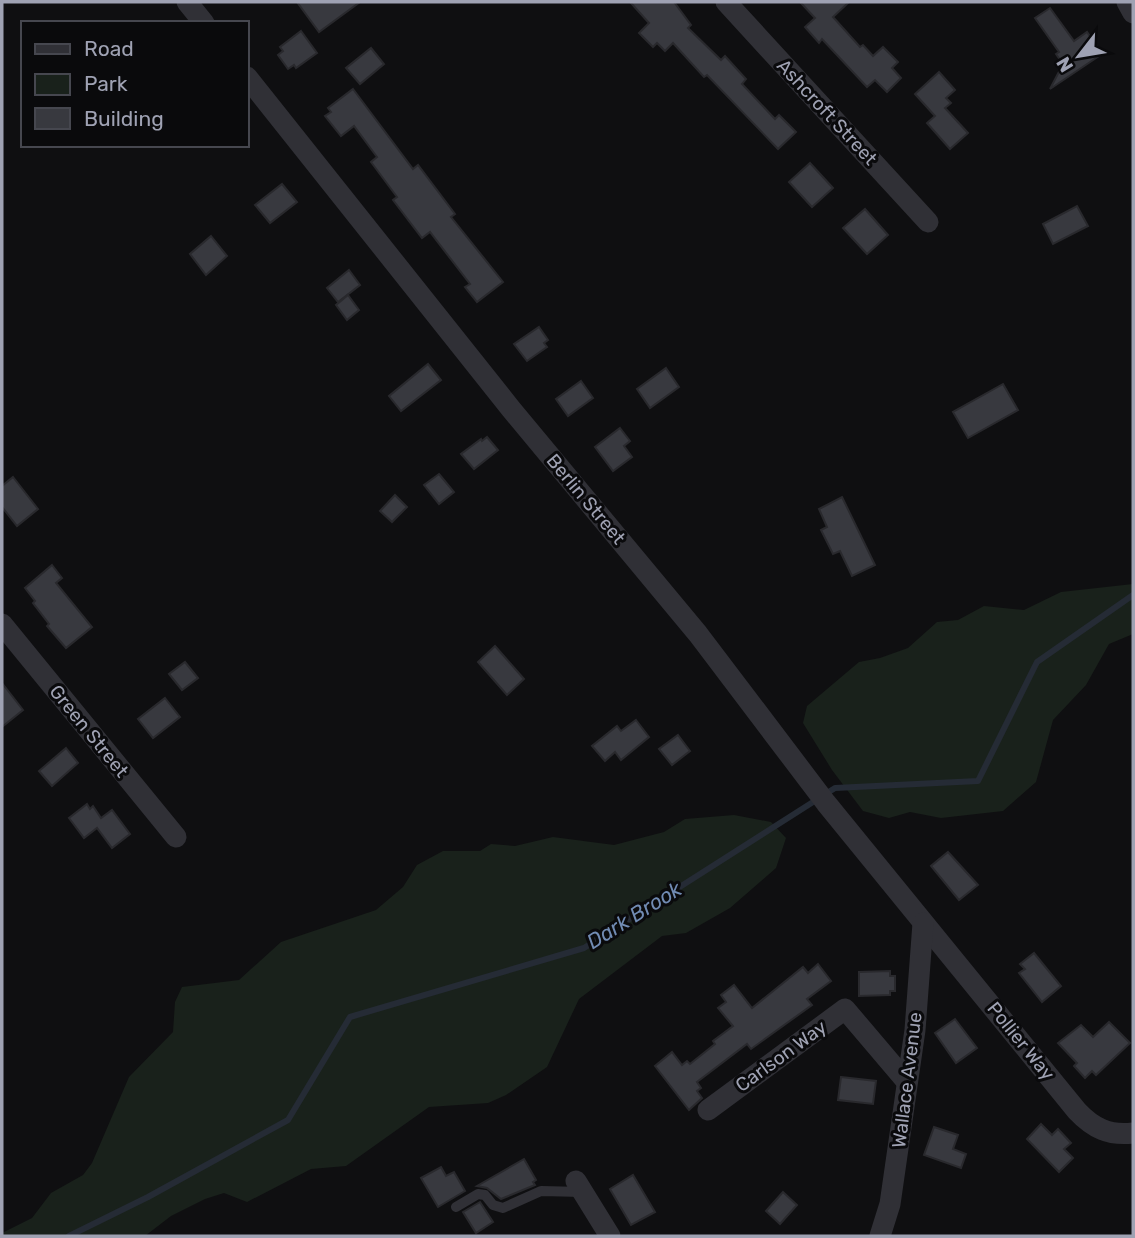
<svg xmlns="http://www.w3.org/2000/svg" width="1135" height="1238" font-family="Rubik,sans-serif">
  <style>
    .green { fill: #19211b }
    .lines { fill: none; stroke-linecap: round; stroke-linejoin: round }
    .stream { stroke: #252b35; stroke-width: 6 }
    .building { fill: #38393f; stroke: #29292d; stroke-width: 2 }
    .service { stroke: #303036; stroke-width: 10 }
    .minor { stroke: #303036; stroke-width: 21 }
    .labels { text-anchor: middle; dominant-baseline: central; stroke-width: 6; stroke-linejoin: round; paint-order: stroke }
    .street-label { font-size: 19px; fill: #9fa2b3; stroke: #0a0a0c }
    .water-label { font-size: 21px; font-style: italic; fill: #718bb3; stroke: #0a0a0c }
  </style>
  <rect width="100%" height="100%" fill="#0f0f11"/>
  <g class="green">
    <path d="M1133,584V634L1109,644L1086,685L1053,720L1036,782L1003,811L941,818L910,812L889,818L863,811L832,770L803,723L807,706L859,662L880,658L908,648L937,622L958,620L984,606L1024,610L1061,592Z"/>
    <path d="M734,815L771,822L786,838L776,868L730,908L686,933L662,936L579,999L547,1067L506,1095L488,1103L429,1107L346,1166L311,1169L247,1202L224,1193L205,1199L171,1216L145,1236H2V1233L32,1218L51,1193L83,1175L92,1163L129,1077L173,1032L175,1002L182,987L239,980L281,942L376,910L403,887L417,865L443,851H480L491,844L515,846L553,837L614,845L664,832L685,819Z"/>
  </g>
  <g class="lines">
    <path class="stream" d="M69,1236L148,1197L288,1120L350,1017L584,948L835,788L978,781L1037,662L1133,595"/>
  </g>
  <g class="building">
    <path d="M297,2H360L319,32Z"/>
    <path d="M630,2H674L691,25L688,28L721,60L725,56L746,79L742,84L775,119L779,115L796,132L778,149L707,75L704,77L673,43L665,51L657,43L653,47L639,33L649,23Z"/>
    <path d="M800,2H849L833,17L860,47L863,45L873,56L883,47L898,62L892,68L901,78L887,92L875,80L867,87L822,39L819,43L805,27L815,18Z"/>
    <path d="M1050,8L1074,41L1087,32L1102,54L1050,89L1063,64L1056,54L1059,52L1035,18Z"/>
    <path d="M301,31L317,53L296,68L294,65L288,69L278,55L283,51L280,47Z"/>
    <path d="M371,48L384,64L360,84L346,68Z"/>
    <path d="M939,72L955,90L946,98L951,103L945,108L968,133L950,149L927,123L935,116L915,94Z"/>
    <path d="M353,89L413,169L418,165L455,214L451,217L503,282L477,302L465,287L470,284L430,232L422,238L393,200L397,197L371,162L377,157L354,126L341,136L325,116L331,112L328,108Z"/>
    <path d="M810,163L833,188L812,207L789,182Z"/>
    <path d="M282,184L297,202L270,223L255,205Z"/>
    <path d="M1077,206L1088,226L1053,244L1043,224Z"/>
    <path d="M865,209L888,235L867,254L843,228Z"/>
    <path d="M211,236L227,256L206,275L190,254Z"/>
    <path d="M349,270L360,285L338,302L327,288Z"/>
    <path d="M348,295L359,310L347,320L336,305Z"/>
    <path d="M539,327L548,340L544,343L547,347L527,361L514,344Z"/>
    <path d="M428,364L441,380L401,411L389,396Z"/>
    <path d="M666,368L679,387L650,408L637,389Z"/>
    <path d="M581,381L593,398L568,416L556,399Z"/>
    <path d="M1003,384L1018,410L968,438L953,412Z"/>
    <path d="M620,428L630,441L624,446L632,457L613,471L595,447Z"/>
    <path d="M487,437L498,450L474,469L461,454L481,439L482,441Z"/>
    <path d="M439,474L454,492L439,504L424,485Z"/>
    <path d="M13,477L38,509L17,526L2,507V486Z"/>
    <path d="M395,495L407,507L392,522L380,511Z"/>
    <path d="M842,497L875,565L852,576L840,551L833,554L821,530L827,527L819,509Z"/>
    <path d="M52,565L62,578L56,583L92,627L66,648L47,626L49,624L33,603L35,601L25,588Z"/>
    <path d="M495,646L524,679L507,695L478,662Z"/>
    <path d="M185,662L198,678L182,690L169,674Z"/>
    <path d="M2,683L23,710L2,727Z"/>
    <path d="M165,698L180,717L153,738L138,719Z"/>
    <path d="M636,720L649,737L621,760L615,752L605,761L592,746L617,726L621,731Z"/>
    <path d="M678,735L690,751L672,765L659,749Z"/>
    <path d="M66,748L78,763L52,786L39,771Z"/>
    <path d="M87,804L90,809L93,806L101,818L112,810L130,834L112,848L97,828L84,838L69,818Z"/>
    <path d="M948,852L978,885L959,900L931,866Z"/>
    <path d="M1034,953L1061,986L1042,1002L1019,973L1025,969L1020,964Z"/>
    <path d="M818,964L831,981L807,999L812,1005L751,1049L747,1044L697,1082L701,1088L697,1091L702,1098L689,1110L655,1066L672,1052L682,1065L687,1061L690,1064L715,1044L713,1041L733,1026L718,1008L726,1002L721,995L734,985L752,1008L803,967L808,973Z"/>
    <path d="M890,971V976H895V991H890V995L859,996V972Z"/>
    <path d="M955,1019L977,1048L956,1063L935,1033Z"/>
    <path d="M1109,1022L1130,1043L1096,1075L1092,1071L1085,1078L1074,1066L1077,1063L1058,1043L1081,1025L1093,1037Z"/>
    <path d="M841,1077L876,1081L873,1104L838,1100Z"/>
    <path d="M1041,1124L1052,1135L1058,1129L1071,1143L1064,1149L1073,1158L1059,1172L1027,1139Z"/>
    <path d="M934,1127L958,1135L953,1149L966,1154L961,1168L924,1155Z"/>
    <path d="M524,1159L536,1180L533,1182L535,1185L501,1199L487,1188L477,1186Z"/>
    <path d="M441,1167L446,1176L454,1172L465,1191L438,1207L421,1178Z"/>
    <path d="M633,1175L655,1212L631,1225L610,1189Z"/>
    <path d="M783,1192L797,1205L780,1224L766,1211Z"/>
    <path d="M480,1202L493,1222L476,1233L463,1212Z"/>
  </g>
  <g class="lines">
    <path class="service" d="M456,1207L478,1194L485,1195L493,1205L503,1208L541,1191L583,1192"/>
    <g class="minor">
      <path d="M187,2L204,23"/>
      <path d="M726,2L928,222"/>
      <path d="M1127,2L1133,13"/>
      <path d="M247,77L511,409L698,634L826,803L1077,1111C1093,1128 1109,1136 1133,1133"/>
      <path d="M2,624L176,837"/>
      <path d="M708,1110L845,1009L907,1082"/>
      <path d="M576,1181L610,1236"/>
      <path d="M880,1236L890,1204L915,1030L923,923"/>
    </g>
  </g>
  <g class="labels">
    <g class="street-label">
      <text transform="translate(827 112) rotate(47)">Ashcroft Street</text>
      <text transform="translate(586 499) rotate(50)">Berlin Street</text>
      <text transform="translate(89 731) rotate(51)">Green Street</text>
      <text transform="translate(1021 1041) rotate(51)">Pollier Way</text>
      <text transform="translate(781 1056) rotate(-36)">Carlson Way</text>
      <text transform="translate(907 1080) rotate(-83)">Wallace Avenue</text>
    </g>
    <g class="water-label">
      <text transform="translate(634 915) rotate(-32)">Dark Brook</text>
    </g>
  </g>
  <rect width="1135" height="1238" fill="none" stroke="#9fa2b3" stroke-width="7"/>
  <rect x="21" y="21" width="228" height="126" fill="#0a0a0c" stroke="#46474f" stroke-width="2"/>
  <rect x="35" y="44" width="35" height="10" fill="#303036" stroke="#46474f" stroke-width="2"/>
  <text x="84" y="56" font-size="21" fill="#9fa2b3">Road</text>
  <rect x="35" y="74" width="35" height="21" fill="#19211b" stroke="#46474f" stroke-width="2"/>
  <text x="84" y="91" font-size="21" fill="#9fa2b3">Park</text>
  <rect x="35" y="108" width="35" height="21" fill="#38393f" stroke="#46474f" stroke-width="2"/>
  <text x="84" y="126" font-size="21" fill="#9fa2b3">Building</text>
  <g transform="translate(1079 56) rotate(239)" stroke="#0a0a0c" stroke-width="5" paint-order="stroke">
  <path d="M0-5L12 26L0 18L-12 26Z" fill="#9fa2b3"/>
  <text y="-10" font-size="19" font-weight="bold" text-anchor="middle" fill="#9fa2b3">N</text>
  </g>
</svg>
